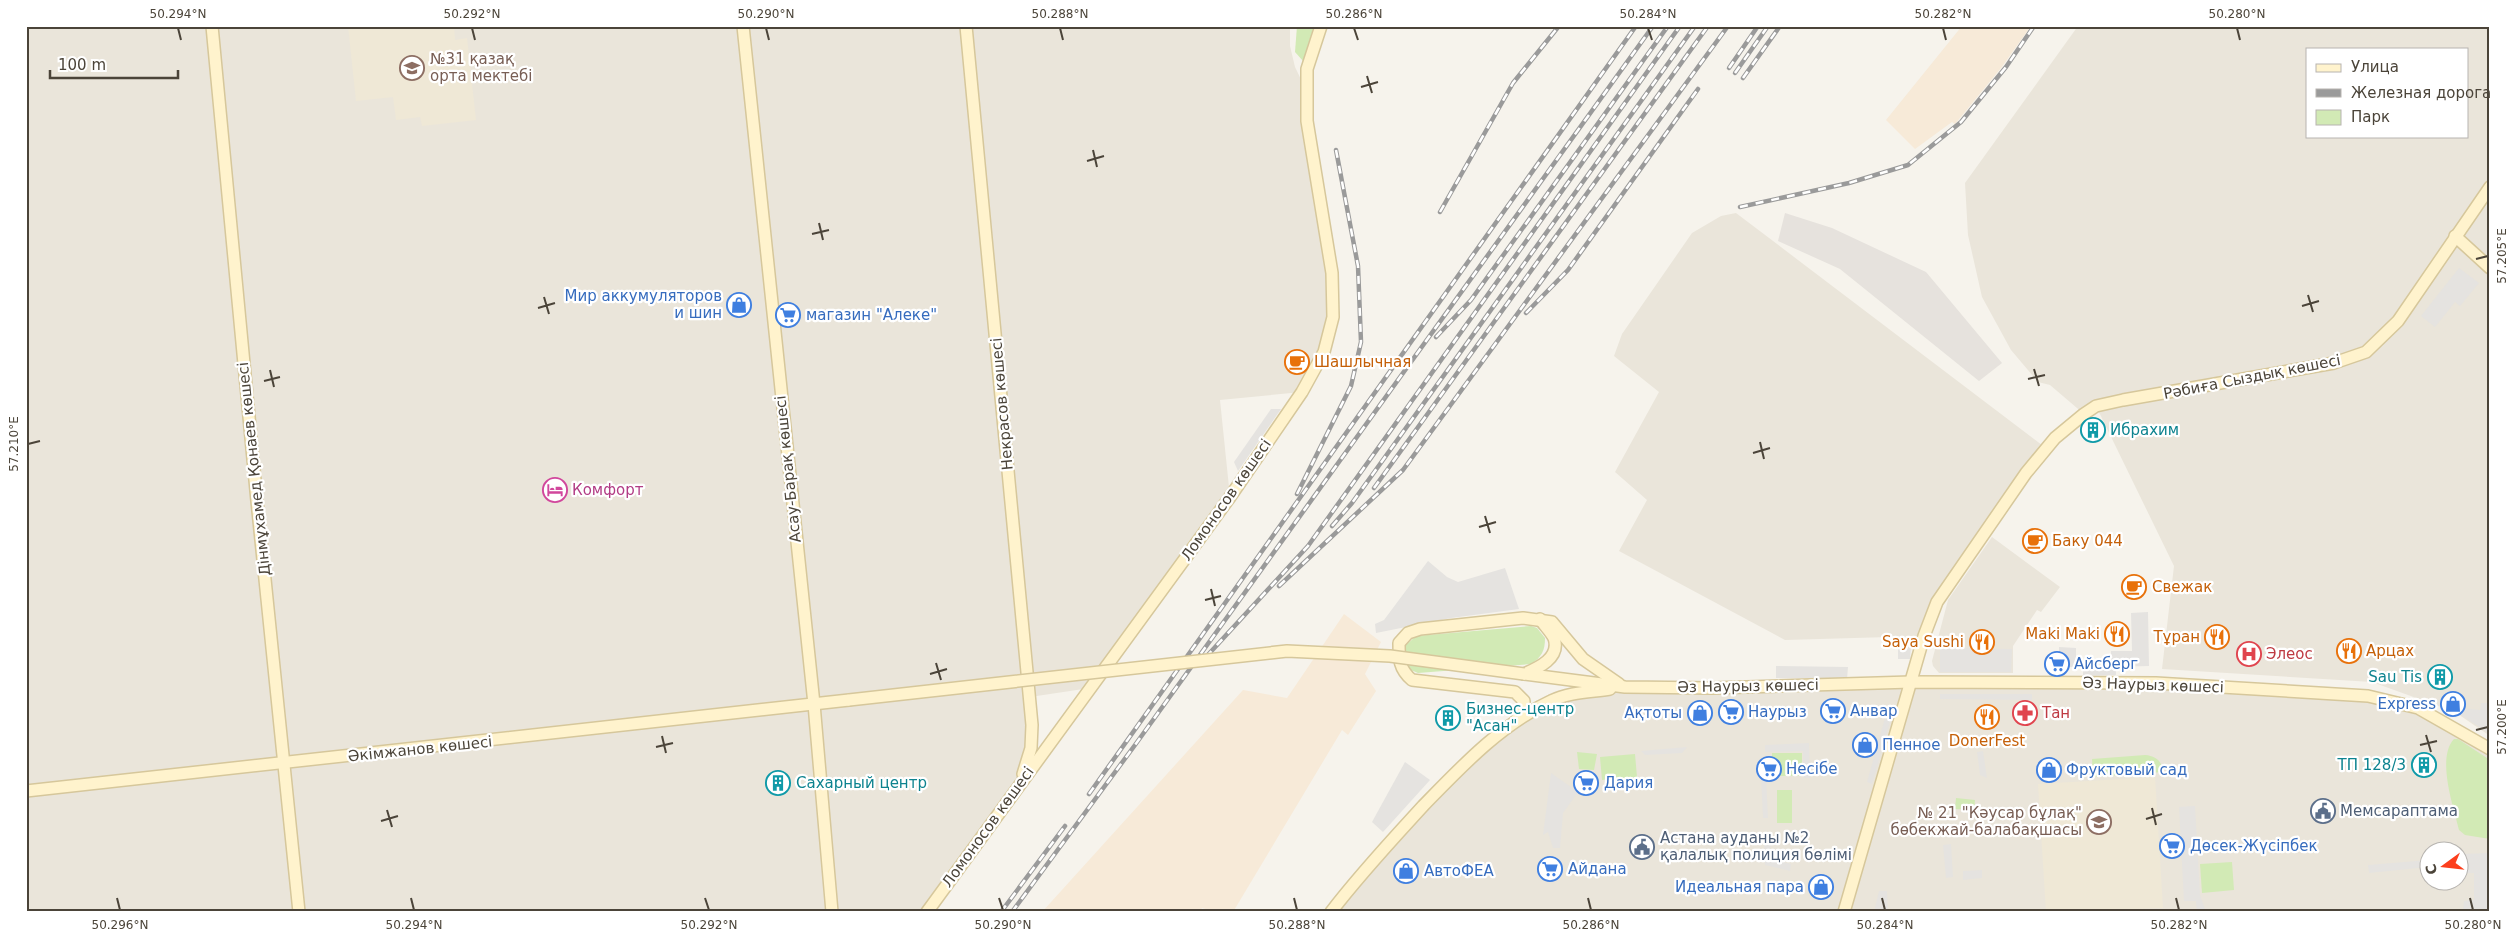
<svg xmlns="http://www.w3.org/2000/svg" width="2516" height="938" font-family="'DejaVu Sans',sans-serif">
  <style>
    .residential { fill: #eae5da; fill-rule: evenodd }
    .commercial { fill: #f7ead8 }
    .industrial { fill: #e6e2dd }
    .education { fill: #efe8d6 }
    .green { fill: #d2eab5 }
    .parking { fill: #e5e3e0 }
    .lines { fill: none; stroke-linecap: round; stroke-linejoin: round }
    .secondary-casing { stroke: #d6c79b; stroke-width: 14 }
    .secondary { stroke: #fff3cd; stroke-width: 11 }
    .rail-casing { stroke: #9a9a9a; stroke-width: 4.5 }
    .rail { stroke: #fff; stroke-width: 2.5; stroke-dasharray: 8; stroke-linecap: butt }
    .secondary-bridge-casing { stroke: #d6c79b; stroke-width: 14; stroke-linecap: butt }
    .secondary-bridge { stroke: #fff3cd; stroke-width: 11 }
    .ticks { fill: none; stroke: #4b4439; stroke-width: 2 }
    .labels { text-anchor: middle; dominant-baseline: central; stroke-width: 4.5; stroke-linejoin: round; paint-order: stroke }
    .education-label { font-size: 15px; fill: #785e54; stroke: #fff; text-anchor: start }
    .shop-label { font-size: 15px; fill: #366cbe; stroke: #fff; text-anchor: start }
    .food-label { font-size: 15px; fill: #c56008; stroke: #fff; text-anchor: start }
    .street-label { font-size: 15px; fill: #4b4439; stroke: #fff }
    .culture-label { font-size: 15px; fill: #0d838f; stroke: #fff; text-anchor: start }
    .hotel-label { font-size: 15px; fill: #b23c85; stroke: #fff; text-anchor: start }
    .health-label { font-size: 15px; fill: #be3a42; stroke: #fff; text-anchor: start }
    .service-label { font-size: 15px; fill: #4e5e75; stroke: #fff; text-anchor: start }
    .neatline { fill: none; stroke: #4b4439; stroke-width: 2 }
    .ticks-label { font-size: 12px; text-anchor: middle; fill: #4b4439 }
  </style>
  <rect width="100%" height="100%" fill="#f6f3ec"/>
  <g class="residential">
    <path d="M26,26H1290V46L1295,67L1307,92L1333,317L1302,392L1220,400L1230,497L1090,688L1030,697L1032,725L1021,780L927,912H26Z"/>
    <path d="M2078,26H2490V736L2455,712L2372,682L2162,669L2174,566L2096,406L2084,414L2050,385L2038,382L2011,350L1982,297L1968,235L1965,183ZM2307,49H2467V136H2307Z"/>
    <path d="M1736,213L2046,448L1937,602L1924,636L1785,640L1619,551L1647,500L1615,472L1659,392L1614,356L1622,334L1692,233L1721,216Z"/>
    <path d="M1992,537L2060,587L2041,612L2037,610L2013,646V673H1939L1933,666L1932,661L1948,600Z"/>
    <path d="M2156,683L2368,696L2418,708L2490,750V912H1331L1463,765L1552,700L1625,687ZM2428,850H2458V880H2428Z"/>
  </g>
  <g class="commercial">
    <path d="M1962,26H2031L2001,68L1955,124L1952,122L1915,149L1886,120Z"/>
    <path d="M1344,614L1381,642L1365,674L1376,691L1348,735L1342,730L1233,912H1215L1202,908L1200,912H1042L1243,690L1287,698Z"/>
  </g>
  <path class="industrial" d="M1785,213L1832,228L1926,272L2002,363L1979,381L1840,269L1778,241Z"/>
  <g class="education">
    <path d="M348,26H454L455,40L467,38L476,120L422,126L420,117L396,120L393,97L356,101Z"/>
    <path d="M2155,777L2163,908L2046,912L2038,784Z"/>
  </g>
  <g class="green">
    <path d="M1297,26H1314L1303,61L1295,52Z"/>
    <path d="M1531,626L1537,628L1545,638C1545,650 1542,657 1531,664L1418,673L1411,670L1404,657L1405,646L1416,636Z"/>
    <path d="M2454,739H2458L2490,760V839L2465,835L2459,830C2454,808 2436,758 2454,739Z"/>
    <path d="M1577,752L1597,754L1594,770L1579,769Z"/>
    <rect x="1772" y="753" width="30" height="23"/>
    <path d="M1635,754L1637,777L1602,780L1600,757Z"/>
    <path d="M2145,755C2156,756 2162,761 2163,772L2093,777L2092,759Z"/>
    <rect x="1777" y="790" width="15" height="33"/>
    <path d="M1956,798L1975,800L1974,810L1955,809Z"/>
    <path d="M2232,862L2234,890L2202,893L2200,864Z"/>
  </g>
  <g class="parking">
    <path d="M2459,268L2479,283L2460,306L2455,302L2435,327L2421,316Z"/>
    <path d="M1271,409H1281L1238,471L1234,462Z"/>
    <path d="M1428,561L1447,577L1458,582L1505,568L1519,609L1451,618L1376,633L1375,624L1384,620Z"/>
    <path d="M2148,612L2149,666L2111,667V651H2132L2131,613Z"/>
    <path d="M1898,646L1911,647L1910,659H1898Z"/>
    <path d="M2059,647L2076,648V667H2063V659L2059,658Z"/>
    <path d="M1940,648L2012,649L2011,672H1940Z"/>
    <path d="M1776,666L1848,667L1847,679L1776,678Z"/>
    <path d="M2116,669V675L2083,676V670Z"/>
    <path d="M1940,694H2032V700L1940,699Z"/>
    <path d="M2481,703H2490V734L2461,715V708L2480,710Z"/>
    <path d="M1894,708L1872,784L1867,782L1887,711Z"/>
    <path d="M1809,743L1810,778H1804L1803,751L1765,752V745Z"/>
    <path d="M1687,747L1682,753L1645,755L1641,751Z"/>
    <path d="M1983,751L1987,778L1980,775L1977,752Z"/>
    <path d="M1405,762L1430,780L1383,832L1372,822Z"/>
    <path d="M1551,773L1578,792L1563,813L1560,848H1553L1548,832L1543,835Z"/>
    <path d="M1766,776L1768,818H1763L1761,777Z"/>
    <path d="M2195,806L2200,895L2206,912H2197L2196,901H2184L2179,807Z"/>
    <path d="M1764,840H1770L1771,859L1791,864L1790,871L1765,865Z"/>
    <path d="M1951,844L1953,877L1946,878L1943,845Z"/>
    <path d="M2490,853V906L2485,912H2463L2464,901L2474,900V873H2462L2461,854Z"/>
    <path d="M2428,860V867L2369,873L2368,865Z"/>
    <path d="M1982,870V878L1963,880V871Z"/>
    <path d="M1879,891H1887L1888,912H1874Z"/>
  </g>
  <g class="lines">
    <defs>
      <g id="secondary">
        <path d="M212,26L257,501L299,912"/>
        <path d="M743,26L814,704L832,912"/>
        <path d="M966,26L1032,725L1031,748L1023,774"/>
        <path d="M2455,236L2490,268"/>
        <path d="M1524,674L1625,687L1713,688L1911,682L2156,683L2368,696L2418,708L2490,749"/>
        <path d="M1524,674C1538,668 1561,658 1554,638C1551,632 1544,625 1540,619"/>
        <path d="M1517,719L1523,710L1524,701L1515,692L1412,680C1399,669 1399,659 1399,643L1408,633L1420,629L1523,618L1552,622L1583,659L1619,684"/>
        <path d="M26,791L849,700"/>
        <path d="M927,912L1230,497L1302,392L1324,352L1333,317L1332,273L1307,121V69L1321,26"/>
        <path d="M1331,912C1360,874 1391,841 1423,806C1462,766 1500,725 1551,701C1569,692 1591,692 1610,689"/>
        <path d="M1844,912L1924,636L1937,602L2026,473L2055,438L2084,414L2096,406L2123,400L2334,363L2366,352L2398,321L2490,187"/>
      </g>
    </defs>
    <use href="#secondary" class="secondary-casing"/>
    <use href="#secondary" class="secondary"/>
    <defs>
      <g id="rail">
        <path d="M1729,68L1758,26"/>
        <path d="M1735,73L1768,26"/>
        <path d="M1743,78L1780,26"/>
        <path d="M1740,207L1849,183L1908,165L1961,122L2006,67L2034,26"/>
        <path d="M1440,212L1513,83L1559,26"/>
        <path d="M1526,313L1568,270L1698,89"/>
        <path d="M1436,337L1471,300L1668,26"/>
        <path d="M1374,488L1708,26"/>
        <path d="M1297,494L1351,386L1361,342L1358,266L1336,150"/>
        <path d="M1332,526L1352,503L1695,26"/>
        <path d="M1279,586L1403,470L1728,26"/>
        <path d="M1206,657L1308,546L1680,26"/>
        <path d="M1089,794L1636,26"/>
        <path d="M1001,912L1065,826"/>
        <path d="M1012,912L1135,745L1653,26"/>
      </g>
    </defs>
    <use href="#rail" class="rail-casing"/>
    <use href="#rail" class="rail"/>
    <defs>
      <path id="secondary-bridge" d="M849,700L1287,651L1390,656L1524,674"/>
    </defs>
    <use href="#secondary-bridge" class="secondary-bridge-casing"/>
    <use href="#secondary-bridge" class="secondary-bridge"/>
  </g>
  <path class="ticks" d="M178,28L181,40M472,28L475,40M766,28L769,40M1060,28L1063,40M1354,28L1358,40M1648,28L1652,40M1943,28L1946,40M2237,28L2240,40M1367,76L1372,93M1361,87L1378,82M1093,150L1097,167M1087,161L1104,156M819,223L823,240M812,234L829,230M2476,259L2488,256M2308,295L2313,312M544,297L549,314M2302,306L2319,301M538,308L555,303M2034,369L2039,386M270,370L274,387M2028,379L2045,375M264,381L280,377M1760,442L1764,459M28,444L40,441M1753,453L1770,448M1485,516L1490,533M1479,527L1496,522M1211,589L1215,606M1205,600L1221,596M936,663L941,680M930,674L947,669M2476,730L2488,727M2426,735L2431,752M662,736L666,753M2420,745L2437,741M656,747L673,743M2152,808L2156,825M387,810L392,827M2146,819L2162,814M381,821L398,816M117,898L120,910M411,898L414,910M705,898L709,910M999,898L1003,910M1294,898L1297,910M1588,898L1591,910M1882,898L1885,910M2176,898L2179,910M2470,898L2473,910"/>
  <defs>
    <symbol id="school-ring" viewBox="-11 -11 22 22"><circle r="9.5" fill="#fff" stroke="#8d6e63" stroke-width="1.5"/><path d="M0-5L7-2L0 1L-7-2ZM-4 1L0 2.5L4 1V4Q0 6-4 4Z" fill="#8d6e63"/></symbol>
    <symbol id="shop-ring" viewBox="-11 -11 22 22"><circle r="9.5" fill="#fff" stroke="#3f7fe0" stroke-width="1.5"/><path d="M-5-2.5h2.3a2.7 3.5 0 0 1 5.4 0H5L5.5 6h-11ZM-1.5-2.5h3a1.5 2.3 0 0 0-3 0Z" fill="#3f7fe0"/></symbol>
    <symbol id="supermarket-ring" viewBox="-11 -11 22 22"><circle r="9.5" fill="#fff" stroke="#3f7fe0" stroke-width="1.5"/><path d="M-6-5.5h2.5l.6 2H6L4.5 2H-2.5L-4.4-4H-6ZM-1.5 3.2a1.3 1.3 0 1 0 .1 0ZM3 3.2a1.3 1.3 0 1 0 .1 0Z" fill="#3f7fe0"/></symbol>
    <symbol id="cafe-ring" viewBox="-11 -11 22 22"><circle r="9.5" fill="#fff" stroke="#e8710a" stroke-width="1.5"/><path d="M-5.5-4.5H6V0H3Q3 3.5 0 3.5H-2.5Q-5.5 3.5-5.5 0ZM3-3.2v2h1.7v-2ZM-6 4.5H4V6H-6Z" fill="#e8710a"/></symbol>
    <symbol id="building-ring" viewBox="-11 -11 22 22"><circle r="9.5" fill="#fff" stroke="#0f9aa8" stroke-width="1.5"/><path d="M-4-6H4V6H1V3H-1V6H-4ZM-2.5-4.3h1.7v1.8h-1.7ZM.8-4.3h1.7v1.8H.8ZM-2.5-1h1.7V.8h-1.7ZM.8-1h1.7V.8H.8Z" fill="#0f9aa8"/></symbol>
    <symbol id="hotel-ring" viewBox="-11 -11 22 22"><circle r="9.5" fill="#fff" stroke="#d1479c" stroke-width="1.5"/><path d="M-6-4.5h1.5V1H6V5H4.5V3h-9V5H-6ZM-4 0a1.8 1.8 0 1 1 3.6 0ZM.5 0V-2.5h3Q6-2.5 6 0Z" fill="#d1479c"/></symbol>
    <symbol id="restaurant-ring" viewBox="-11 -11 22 22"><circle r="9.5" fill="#fff" stroke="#e8710a" stroke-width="1.5"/><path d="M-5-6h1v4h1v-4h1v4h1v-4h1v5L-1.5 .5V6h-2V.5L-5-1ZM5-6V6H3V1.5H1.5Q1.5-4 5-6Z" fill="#e8710a"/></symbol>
    <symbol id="hospital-ring" viewBox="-11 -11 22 22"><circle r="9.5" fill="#fff" stroke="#e0444e" stroke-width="1.5"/><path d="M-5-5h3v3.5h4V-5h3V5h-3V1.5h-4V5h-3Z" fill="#e0444e"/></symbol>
    <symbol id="pharmacy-ring" viewBox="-11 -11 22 22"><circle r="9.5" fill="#fff" stroke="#e0444e" stroke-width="1.5"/><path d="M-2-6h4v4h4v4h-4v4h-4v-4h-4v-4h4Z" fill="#e0444e"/></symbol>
    <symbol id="civic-ring" viewBox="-11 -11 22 22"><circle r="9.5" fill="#fff" stroke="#5c6f8a" stroke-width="1.5"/><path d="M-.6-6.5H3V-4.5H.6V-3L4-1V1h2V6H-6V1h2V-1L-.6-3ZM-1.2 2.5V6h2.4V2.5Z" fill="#5c6f8a"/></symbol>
  </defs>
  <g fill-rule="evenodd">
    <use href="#school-ring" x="398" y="54" width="28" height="28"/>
    <use href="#shop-ring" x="725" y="291" width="28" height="28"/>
    <use href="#supermarket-ring" x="774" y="301" width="28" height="28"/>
    <use href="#cafe-ring" x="1283" y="348" width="28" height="28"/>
    <use href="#building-ring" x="2079" y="416" width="28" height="28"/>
    <use href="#hotel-ring" x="541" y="476" width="28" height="28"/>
    <use href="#cafe-ring" x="2021" y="527" width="28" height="28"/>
    <use href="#cafe-ring" x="2120" y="573" width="28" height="28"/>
    <use href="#restaurant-ring" x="2103" y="620" width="28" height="28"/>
    <use href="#restaurant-ring" x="2203" y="623" width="28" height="28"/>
    <use href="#restaurant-ring" x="1968" y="628" width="28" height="28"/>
    <use href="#restaurant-ring" x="2335" y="637" width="28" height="28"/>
    <use href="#hospital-ring" x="2235" y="640" width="28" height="28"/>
    <use href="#supermarket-ring" x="2043" y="650" width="28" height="28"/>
    <use href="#building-ring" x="2426" y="663" width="28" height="28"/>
    <use href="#shop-ring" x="2439" y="690" width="28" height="28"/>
    <use href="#supermarket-ring" x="1819" y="697" width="28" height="28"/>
    <use href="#supermarket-ring" x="1717" y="698" width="28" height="28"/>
    <use href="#shop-ring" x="1686" y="699" width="28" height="28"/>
    <use href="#pharmacy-ring" x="2011" y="699" width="28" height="28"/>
    <use href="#restaurant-ring" x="1973" y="703" width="28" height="28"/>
    <use href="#building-ring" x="1434" y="704" width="28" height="28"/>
    <use href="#shop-ring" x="1851" y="731" width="28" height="28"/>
    <use href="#building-ring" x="2410" y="751" width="28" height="28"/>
    <use href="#supermarket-ring" x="1755" y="755" width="28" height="28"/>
    <use href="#shop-ring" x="2035" y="756" width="28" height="28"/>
    <use href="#building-ring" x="764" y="769" width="28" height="28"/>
    <use href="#supermarket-ring" x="1572" y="769" width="28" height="28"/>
    <use href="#civic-ring" x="2309" y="797" width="28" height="28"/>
    <use href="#school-ring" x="2085" y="808" width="28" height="28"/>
    <use href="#supermarket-ring" x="2158" y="832" width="28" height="28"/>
    <use href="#civic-ring" x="1628" y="833" width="28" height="28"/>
    <use href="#supermarket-ring" x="1536" y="855" width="28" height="28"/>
    <use href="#shop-ring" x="1392" y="857" width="28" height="28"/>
    <use href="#shop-ring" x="1807" y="873" width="28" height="28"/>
  </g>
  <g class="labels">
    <g class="education-label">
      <text x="430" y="59">№31 қазақ<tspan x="430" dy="17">орта мектебі</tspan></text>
      <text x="2082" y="813" text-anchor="end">№ 21 "Кәусар бұлақ"<tspan x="2082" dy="17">бөбекжай-балабақшасы</tspan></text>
    </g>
    <g class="shop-label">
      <text x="722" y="296" text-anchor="end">Мир аккумуляторов<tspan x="722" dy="17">и шин</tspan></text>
      <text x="806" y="315">магазин "Алеке"</text>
      <text x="2074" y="664">Айсберг</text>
      <text x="2436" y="704" text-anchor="end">Express</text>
      <text x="1850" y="711">Анвар</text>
      <text x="1748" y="712">Наурыз</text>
      <text x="1682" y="713" text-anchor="end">Ақтоты</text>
      <text x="1882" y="745">Пенное</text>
      <text x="1786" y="769">Несібе</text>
      <text x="2066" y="770">Фруктовый сад</text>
      <text x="1604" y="783">Дария</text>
      <text x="2190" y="846">Дөсек-Жүсіпбек</text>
      <text x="1568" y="869">Айдана</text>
      <text x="1424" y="871">АвтоФЕА</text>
      <text x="1804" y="887" text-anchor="end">Идеальная пара</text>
    </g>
    <g class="food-label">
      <text x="1314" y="362">Шашлычная</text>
      <text x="2052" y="541">Баку 044</text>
      <text x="2152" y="587">Свежак</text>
      <text x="2100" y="634" text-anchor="end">Maki Maki</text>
      <text x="2200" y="637" text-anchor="end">Тұран</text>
      <text x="1964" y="642" text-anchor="end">Saya Sushi</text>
      <text x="2366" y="651">Арцах</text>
      <text x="1987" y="741" text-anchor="middle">DonerFest</text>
    </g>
    <g class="street-label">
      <text transform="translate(2252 377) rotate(-11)">Рәбиға Сыздық көшесі</text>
      <text transform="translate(1002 404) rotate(-95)">Некрасов көшесі</text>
      <text transform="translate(254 469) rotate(-96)">Дінмұхамед Қонаев көшесі</text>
      <text transform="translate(788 469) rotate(-96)">Асау-Барақ көшесі</text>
      <text transform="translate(1226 500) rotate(-55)">Ломоносов көшесі</text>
      <text transform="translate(2153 685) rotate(2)">Әз Наурыз көшесі</text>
      <text transform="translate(1748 686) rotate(-1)">Әз Наурыз көшесі</text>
      <text transform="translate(420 749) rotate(-6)">Әкімжанов көшесі</text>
      <text transform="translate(988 827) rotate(-54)">Ломоносов көшесі</text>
    </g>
    <g class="culture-label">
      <text x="2110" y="430">Ибрахим</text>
      <text x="2422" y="677" text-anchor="end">Sau Tis</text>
      <text x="1466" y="709">Бизнес-центр<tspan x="1466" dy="17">"Асан"</tspan></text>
      <text x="2406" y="765" text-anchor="end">ТП 128/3</text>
      <text x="796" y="783">Сахарный центр</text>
    </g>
    <g class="hotel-label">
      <text x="572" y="490">Комфорт</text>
    </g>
    <g class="health-label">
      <text x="2266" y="654">Элеос</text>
      <text x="2042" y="713">Тан</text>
    </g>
    <g class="service-label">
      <text x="2340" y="811">Мемсараптама</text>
      <text x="1660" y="838">Астана ауданы №2<tspan x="1660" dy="17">қалалық полиция бөлімі</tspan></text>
    </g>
  </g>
  <rect width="2516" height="938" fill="none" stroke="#ffffff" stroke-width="55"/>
  <rect x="2306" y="48" width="162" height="90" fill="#ffffff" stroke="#b7b4b0"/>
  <rect x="2316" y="64" width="25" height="8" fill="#fff3cd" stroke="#b7b4b0"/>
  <text x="2351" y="72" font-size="15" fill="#4b4439">Улица</text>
  <rect x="2316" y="89" width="25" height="8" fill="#9a9a9a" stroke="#b7b4b0"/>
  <text x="2351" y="98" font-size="15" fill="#4b4439">Железная дорога</text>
  <rect x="2316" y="110" width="25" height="15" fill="#d2eab5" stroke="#b7b4b0"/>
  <text x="2351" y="122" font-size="15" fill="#4b4439">Парк</text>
  <g transform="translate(2444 866) rotate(255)"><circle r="24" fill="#ffffff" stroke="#b7b4b0"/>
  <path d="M0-4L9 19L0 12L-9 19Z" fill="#fc3f1d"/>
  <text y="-8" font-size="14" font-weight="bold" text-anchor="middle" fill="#4b4439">С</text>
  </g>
  <path d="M50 70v8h128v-8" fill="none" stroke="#4b4439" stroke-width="2.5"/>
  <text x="58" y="70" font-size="15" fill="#4b4439" stroke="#ffffff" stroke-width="4" paint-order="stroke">100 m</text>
  <rect x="28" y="28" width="2460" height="882" class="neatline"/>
  <g class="ticks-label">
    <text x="178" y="18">50.294°N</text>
    <text x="472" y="18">50.292°N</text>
    <text x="766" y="18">50.290°N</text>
    <text x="1060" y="18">50.288°N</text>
    <text x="1354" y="18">50.286°N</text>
    <text x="1648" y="18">50.284°N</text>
    <text x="1943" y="18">50.282°N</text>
    <text x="2237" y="18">50.280°N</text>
    <text transform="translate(2502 256) rotate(-90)" y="4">57.205°E</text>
    <text transform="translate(14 444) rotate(-90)" y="4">57.210°E</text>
    <text transform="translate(2502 727) rotate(-90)" y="4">57.200°E</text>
    <text x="120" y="929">50.296°N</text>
    <text x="414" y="929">50.294°N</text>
    <text x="709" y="929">50.292°N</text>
    <text x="1003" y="929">50.290°N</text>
    <text x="1297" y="929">50.288°N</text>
    <text x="1591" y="929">50.286°N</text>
    <text x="1885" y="929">50.284°N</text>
    <text x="2179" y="929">50.282°N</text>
    <text x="2473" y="929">50.280°N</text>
  </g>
</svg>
